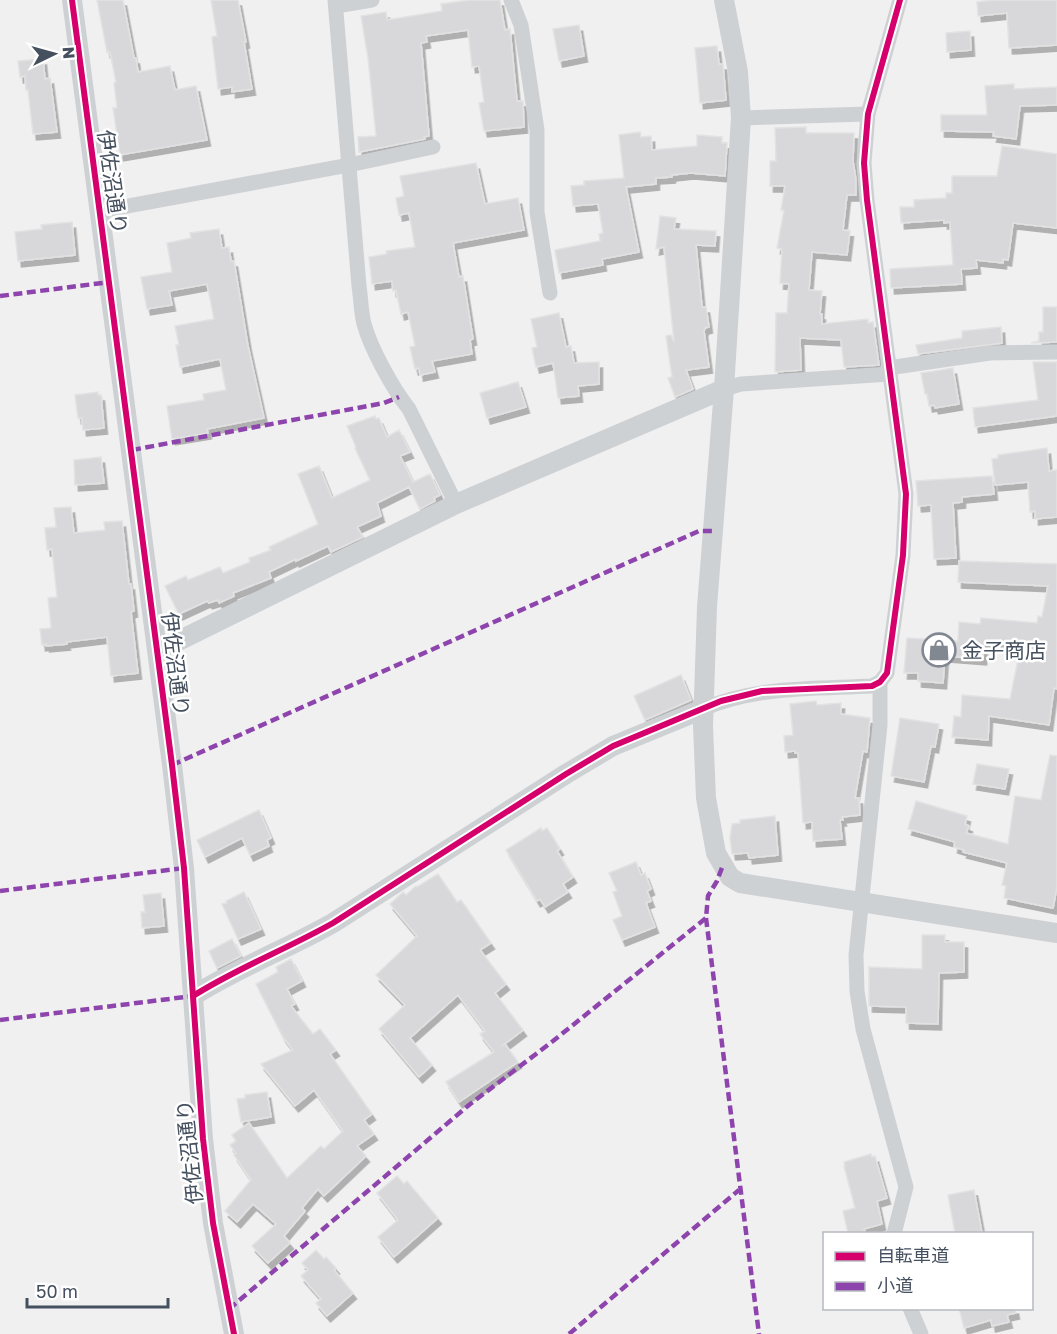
<svg xmlns="http://www.w3.org/2000/svg" width="1057" height="1334" font-family="'Golos Text','Noto Sans JP',sans-serif">
  <style>
    .building { fill: #d8d8db; stroke: #e2e2e3; stroke-width: 1.5; filter: url(#shadow) }
    .lines { fill: none; stroke-linecap: round; stroke-linejoin: round }
    .minor { stroke: #ced1d4; stroke-width: 15 }
    .tertiary { stroke: #ced1d4; stroke-width: 20 }
    .quiet { stroke: #8e44ad; stroke-width: 4.5; stroke-dasharray: 9 4.5; stroke-linecap: butt }
    .cycleway-casing { stroke: #fff; stroke-width: 10 }
    .cycleway { stroke: #d6006c; stroke-width: 6 }
    .labels { text-anchor: middle; dominant-baseline: central; stroke-width: 5; stroke-linejoin: round; paint-order: stroke }
    .street-label { font-size: 21px; fill: #45505f; stroke: #fff }
    .poi-label { font-size: 21px; fill: #45505f; stroke: #fff; text-anchor: start }
  </style>
  <defs>
    <filter id="shadow"><feDropShadow dx="3.5" dy="6" stdDeviation="0" flood-color="#0004"/></filter>
  </defs>
  <rect width="100%" height="100%" fill="#f1f0f0"/>
  <g class="building">
    <path d="M97,0H123L134,58H136L138,72L170,66L175,90L196,86L207,140L120,155L113,108H117L114,83L116,82L110,52H107Z"/>
    <path d="M211,0H238L246,42H244L252,89L232,92V87L218,89L212,37L217,36Z"/>
    <path d="M470,0H500L505,30L510,29L517,101H523L524,127L484,131L479,103L484,102L479,66L472,67L468,30L426,36L427,42L421,43L429,136L424,137L425,139L359,152L358,137L376,136L368,58L361,16L386,12L387,20L442,11L441,4Z"/>
    <path d="M993,0H1057V45L1009,48L1007,13L978,16L977,2Z"/>
    <path d="M579,25L584,56L559,61L553,29Z"/>
    <path d="M970,31L971,50L947,52L946,33Z"/>
    <path d="M717,46L719,64H723L726,100L700,103L695,48Z"/>
    <path d="M43,59L45,79L50,78L57,132L33,134L28,90H26L25,76L20,77L18,61Z"/>
    <path d="M1014,84V89L1057,87V105L1020,106L1016,139L993,136L994,132L941,131V115H987L985,86Z"/>
    <path d="M806,127V133H854L853,161L856,180V195H847L843,230L850,231L847,255L812,252L809,290L822,291L820,314H822V324L868,319V323L873,322L879,365L844,367L841,340L800,338L801,370L775,372L776,313H787L789,284L780,283L782,249L777,248L782,221L784,210H781L785,186H770V161H776L775,128Z"/>
    <path d="M640,132L641,137L651,136L652,150L697,146V135L722,137V143H727L725,176L691,173L672,175V177L656,178V184L626,187L639,252L602,259L603,265L559,273L555,250L600,241L599,234L603,233L598,204L573,206L571,186L584,185V181L624,178L619,135Z"/>
    <path d="M1002,146L1057,154V228L1013,223L1008,260L1003,259V263L976,260L977,268L961,269L962,284L891,288L890,269L953,265L950,222L944,223V220L901,223L900,207H914V200L946,198V193H952V176H997Z"/>
    <path d="M476,163L485,204L518,198L524,230L453,243L459,277L463,276L473,339L470,340L472,354L432,361L435,372L420,375L419,368L415,369L410,347L415,346L408,312L401,314L396,290L393,291L392,281L372,284L369,257L387,254L386,251L415,247L409,213L399,215L396,198L404,196L400,176Z"/>
    <path d="M660,216L676,218L674,229L716,231L715,246L696,245L702,307H706L709,327L705,328L704,331L709,367L686,370L693,389L675,397L668,378L672,377L666,336L671,335L674,342L664,247L656,249Z"/>
    <path d="M72,222L75,255L18,261L15,232L42,229L41,225Z"/>
    <path d="M219,229L222,248L229,247L231,261H234L248,346L264,418L207,429L208,433L172,439L167,406L204,400L203,394L226,390L220,359L180,367L176,345H179L175,326L214,319L207,284L169,291L172,305L147,309L141,277L172,272L167,243L191,238L190,233Z"/>
    <path d="M1043,307H1057V342L1031,343L1039,341V332H1043Z"/>
    <path d="M559,313L566,347L571,346L574,363L599,362V384L578,386L579,396L558,398L553,363L536,367L532,348L537,347L531,319Z"/>
    <path d="M1001,327L1002,343L918,354L916,345L962,338V331Z"/>
    <path d="M1033,362H1057V416L975,427L973,408L1038,400Z"/>
    <path d="M953,368L959,404L935,408L934,405L929,406L927,394H925L921,373Z"/>
    <path d="M518,382L526,407L487,418L480,393Z"/>
    <path d="M98,392V395H101L104,428L83,430L82,418H78L75,395Z"/>
    <path d="M375,416L376,419L379,418L387,437L399,430L410,452L400,456L413,482L430,474L440,495L434,498L435,501L420,509L409,487L377,503L381,516L357,527L363,537L331,552L328,546L296,561V559L269,572L271,578L233,593L234,596L219,603L218,600L209,603L207,601L179,614L165,586L186,576L188,580L220,567L223,573L250,562L249,558L271,550L269,547L318,524L298,474L319,466L332,498L370,480L355,448L356,447L347,426Z"/>
    <path d="M1047,448L1049,471L1057,470V517L1035,519V511L1030,512L1028,482L995,485L992,459L998,458V455Z"/>
    <path d="M101,457L104,483L75,485L74,460Z"/>
    <path d="M992,476L994,494L962,497V502L953,503L956,558L934,559L931,505L918,506L916,481Z"/>
    <path d="M71,507L74,533L105,530L104,522L122,521L129,584H131L134,611L131,612L138,673L111,676L107,637L66,642L67,644L46,646V644L42,645L40,629L51,628L48,598L57,597L52,549L47,550L45,528L56,527L54,508Z"/>
    <path d="M959,561L1057,564V689L1054,688L1049,725L989,716L988,740L952,737L954,716L961,717L962,695L1010,699L1021,645L984,642L983,659L945,656L943,683L918,681V673H904L907,638L958,641L959,622L980,624L981,618L1037,623L1038,616L1042,617L1048,586L958,582Z"/>
    <path d="M681,675L691,700L645,720L634,696Z"/>
    <path d="M816,701L817,705L841,703V714L870,718L867,752L863,751L855,798H859L860,815L842,817L843,820H840L842,839L813,841L812,822L803,823L798,753H795V751L785,752L784,736L793,735L790,704Z"/>
    <path d="M900,718L939,724L935,747L931,746L924,782L891,776Z"/>
    <path d="M1050,755L1057,756V887L1053,908L1004,898L1006,886L1002,885L1007,863L963,852L964,850L954,847L955,842L908,829L916,801L967,816L965,824L969,826L966,833L1008,844L1015,796L1041,800Z"/>
    <path d="M977,764L1009,769L1005,789L973,784Z"/>
    <path d="M259,810L271,838L267,840L269,846L250,855L242,838L205,857L197,840Z"/>
    <path d="M775,816L778,855L749,858L748,853L732,854L730,838L732,824L740,823V820Z"/>
    <path d="M541,828L542,831L547,828L560,849L557,851L573,877L563,884L568,892L545,907L540,899L537,901L506,850Z"/>
    <path d="M636,862L641,875L645,873L651,889L647,891L651,901L646,903L655,927L622,940L613,920L622,916L613,892L617,891L609,873Z"/>
    <path d="M438,874L457,902L461,900L491,943L480,950L506,984L495,993L523,1030L502,1046L505,1044L518,1062L459,1102L446,1082L494,1052L480,1034L485,1031L458,995L410,1038L432,1065L419,1077L379,1029L405,1005L376,975L417,936L390,904L403,892L406,895L416,886L417,887Z"/>
    <path d="M244,892L261,929L238,939L222,904L227,903L226,901Z"/>
    <path d="M161,893L164,926L142,928L141,912H145L143,895Z"/>
    <path d="M922,935H945V942H964V972L939,973L938,1024L906,1023V1007L869,1006V967L922,969Z"/>
    <path d="M232,939L241,956L217,968L209,951Z"/>
    <path d="M291,959L302,981L287,989L295,1004L291,1006L313,1034L320,1029L336,1050L330,1054L372,1114L364,1120L374,1134L357,1146L366,1156L324,1196L318,1189L302,1208L305,1211L284,1236L290,1243L268,1263L252,1246L276,1224L253,1204L237,1222L225,1211L251,1180L234,1155L236,1153L230,1145L236,1141L232,1135L249,1123L287,1178L321,1146L324,1149L343,1131L314,1090L295,1106L261,1064L293,1050L283,1037L256,984L278,972L276,967Z"/>
    <path d="M267,1092L271,1117L241,1122L237,1099L245,1098V1095Z"/>
    <path d="M871,1154L872,1157L875,1156L887,1198L877,1201L882,1224L864,1229L865,1233H848L843,1211L855,1208L844,1166H845L844,1162Z"/>
    <path d="M397,1176L404,1184L407,1181L438,1218L394,1257L378,1237L398,1220L377,1193Z"/>
    <path d="M974,1190L982,1233H955L948,1195Z"/>
    <path d="M316,1250L324,1259L326,1257L336,1268L334,1270L353,1293L327,1316L316,1303L321,1299L301,1276L308,1270L302,1263Z"/>
    <path d="M959,1308H1015L1016,1313L1007,1315L1009,1322L992,1326L991,1320L964,1328Z"/>
  </g>
  <g class="lines">
    <g class="minor">
      <path d="M335,0L359,286C361,299 361,312 364,324C371,349 393,389 409,409L456,504"/>
      <path d="M511,0L521,25L537,130V212L550,293"/>
      <path d="M336,6L372,0"/>
      <path d="M741,118L868,114"/>
      <path d="M101,211L349,165L433,147"/>
      <path d="M888,368L990,353L1057,352"/>
      <path d="M724,389L741,384L890,374"/>
      <path d="M880,682V725L856,955L857,991L863,1029L906,1187L894,1234"/>
      <path d="M703,709C756,686 815,689 872,686L880,682L887,673L903,555L906,494L867,200L864,163L868,114L900,0"/>
      <path d="M910,1308L921,1334"/>
    </g>
    <g class="tertiary">
      <path d="M72,0L172,765L184,868L203,1139L213,1223L234,1334"/>
      <path d="M724,0L738,72L741,118L724,389L707,607L703,726L706,798L716,853L730,877L740,883L1057,933"/>
      <path d="M158,651L456,504L724,389"/>
      <path d="M193,996C237,968 287,949 333,923L566,774L613,746L703,709"/>
    </g>
    <g class="quiet">
      <path d="M0,296L110,282"/>
      <path d="M132,450L384,403L399,397"/>
      <path d="M172,765L699,531H712"/>
      <path d="M0,891L184,868"/>
      <path d="M706,918L759,1334"/>
      <path d="M0,1020L193,996"/>
      <path d="M229,1309L469,1105L553,1041L706,918L708,896L717,881L723,865"/>
      <path d="M569,1334L739,1190"/>
    </g>
    <defs>
      <g id="cycleway">
        <path d="M72,0L172,765L184,868L203,1139L213,1223L234,1334"/>
        <path d="M193,996C237,968 287,949 333,923L566,774L613,746L721,701L762,691L872,686L880,682L887,673L903,555L906,494L867,200L864,163L868,114L900,0"/>
      </g>
    </defs>
    <use href="#cycleway" class="cycleway-casing"/>
    <use href="#cycleway" class="cycleway"/>
  </g>
  <defs>
    <symbol id="shop-ring" viewBox="-11 -11 22 22"><circle r="9.5" fill="#fff" stroke="#818892" stroke-width="1.5"/><path d="M-5-2.5h2.3a2.7 3.5 0 0 1 5.4 0H5L5.5 6h-11ZM-1.5-2.5h3a1.5 2.3 0 0 0-3 0Z" fill="#818892"/></symbol>
  </defs>
  <g fill-rule="evenodd">
    <use href="#shop-ring" x="920" y="631" width="38" height="38"/>
  </g>
  <g class="labels">
    <g class="street-label">
      <text transform="translate(113 182) rotate(82)">伊佐沼通り</text>
      <text transform="translate(176 664) rotate(83)">伊佐沼通り</text>
      <text transform="translate(189 1152) rotate(-96)">伊佐沼通り</text>
    </g>
    <g class="poi-label">
      <text x="962" y="650">金子商店</text>
    </g>
  </g>
  <rect x="823" y="1232" width="210" height="78" fill="#ffffff" stroke="#b5b9bf" stroke-width="1.5"/>
  <rect x="835" y="1252" width="30" height="9" fill="#d6006c" stroke="#b5b9bf" stroke-width="1.5"/>
  <text x="877" y="1262" font-size="18" fill="#45505f">自転車道</text>
  <rect x="835" y="1282" width="30" height="9" fill="#8e44ad" stroke="#b5b9bf" stroke-width="1.5"/>
  <text x="877" y="1292" font-size="18" fill="#45505f">小道</text>
  <g transform="translate(54 54) rotate(85)" stroke="#ffffff" stroke-width="4.5" paint-order="stroke">
  <path d="M0-4.5L10 22L0 15L-10 22Z" fill="#45505f"/>
  <text y="-9" font-size="16" font-weight="bold" text-anchor="middle" fill="#45505f">N</text>
  </g>
  <path d="M27 1298v9h141v-9" fill="none" stroke="#45505f" stroke-width="3"/>
  <text x="36" y="1298" font-size="18" fill="#45505f" stroke="#ffffff" stroke-width="4.5" paint-order="stroke">50 m</text>
</svg>
